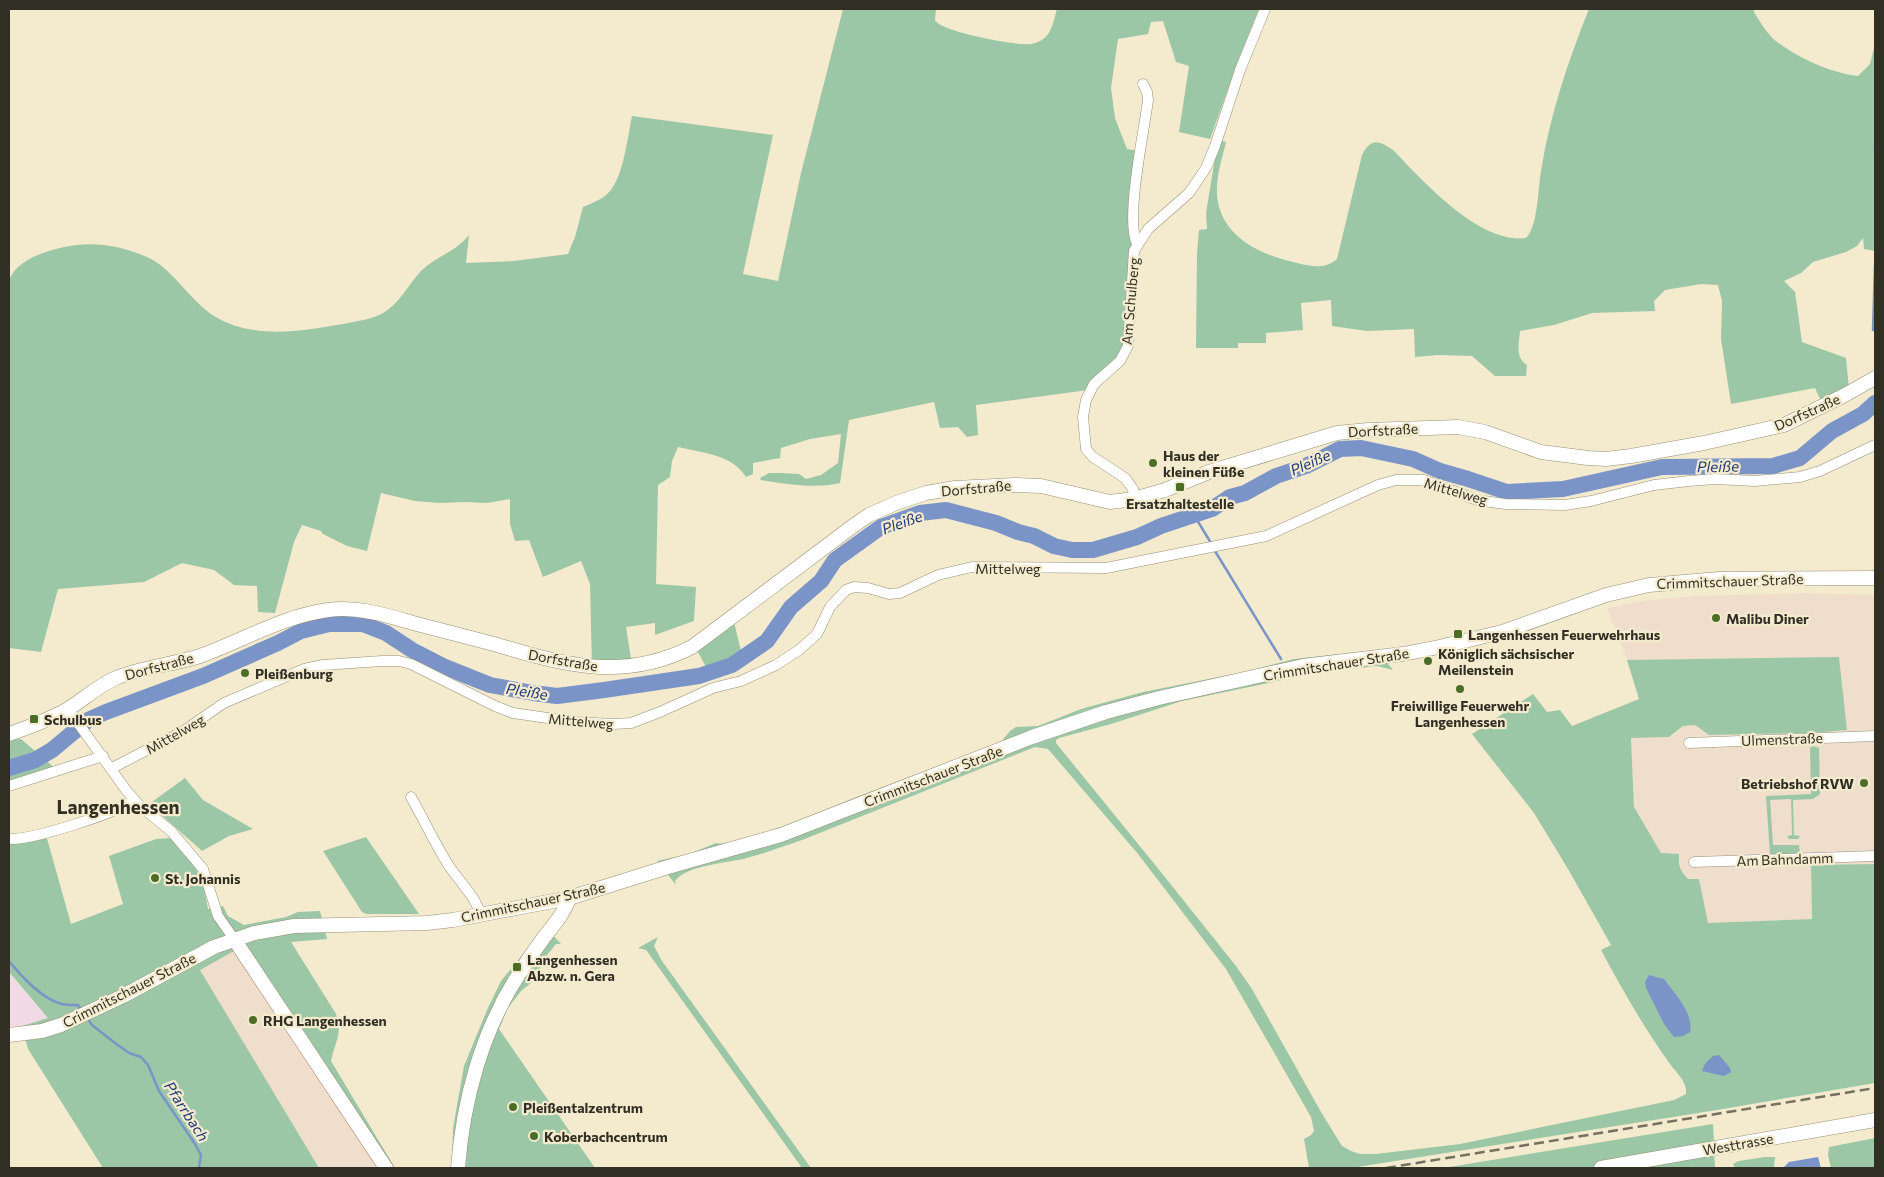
<svg xmlns="http://www.w3.org/2000/svg" width="1884" height="1177" font-family="Commissioner,sans-serif">
  <style>
    .commercial { fill: #efdecc }
    .industrial { fill: #f1dae6 }
    .green { fill: #9bc7a6 }
    .water { fill: #7b94c8 }
    .lines { fill: none; stroke-linecap: round; stroke-linejoin: round }
    .stream { stroke: #7b94c8; stroke-width: 2.5 }
    .river { stroke: #7b94c8; stroke-width: 16 }
    .street-casing { stroke: #988f74; stroke-width: 11 }
    .secondary-casing { stroke: #988f74; stroke-width: 15 }
    .street { stroke: #fff; stroke-width: 10 }
    .secondary { stroke: #fff; stroke-width: 14 }
    .rail { stroke: #75705f; stroke-width: 2.5; stroke-dasharray: 10 5; stroke-linecap: butt }
    .poi-dot { fill: #4b6e27; stroke: #f4ebce; stroke-width: 2 }
    .labels { text-anchor: middle; dominant-baseline: central; stroke-width: 4.5; stroke-linejoin: round; paint-order: stroke }
    .street-label { font-size: 14px; fill: #312e23; stroke: #f4ebce }
    .poi-label { font-size: 14px; font-weight: bold; fill: #312e23; stroke: #f4ebce; text-anchor: start }
    .water-label { font-size: 15px; font-style: italic; fill: #1e3877; stroke: #f4ebce }
    .district-label { font-size: 19px; font-weight: bold; fill: #312e23; stroke: #f4ebce }
  </style>
  <rect width="100%" height="100%" fill="#f4ebce"/>
  <g class="commercial">
    <path d="M1805,593L1875,595V864L1811,865L1812,919L1707,923L1699,879H1688L1681,873L1678,865L1661,853L1634,807L1631,738L1669,737L1676,734L1683,726L1695,725L1709,735L1812,733L1847,730L1839,657L1627,660L1607,608L1648,600L1695,596Z"/>
    <path d="M234,951L387,1168H319L200,970Z"/>
  </g>
  <path class="industrial" d="M9,972L18,984L48,1018L22,1026H9Z"/>
  <g class="green">
    <path d="M843,9H936L935,20C939,31 1009,44 1024,44C1030,45 1037,43 1042,40C1052,34 1054,19 1057,9H1259L1238,61L1210,139L1179,132L1189,66L1176,62L1163,21L1151,22L1148,34L1118,39L1111,88L1115,118L1127,149L1139,151L1127,346L1088,390L976,405L978,435L967,437L958,427L940,428L934,402L849,420L840,483C814,489 787,484 761,480L760,478L769,473H781L799,474L806,479L821,475L838,463L841,434L810,439L781,448L780,458L753,463V474L746,477C732,454 702,453 678,447L672,461L670,477L658,485L656,584L696,587L694,621L655,635V623L626,627L632,665L592,667L590,584L581,561L543,577L529,540L515,541L510,524V499L487,503L465,502L440,503L415,501L381,493L367,551L347,546L323,534L321,531L302,525L294,542L275,613L258,612L257,586L234,585L214,570L182,563L144,582L58,589L41,652L9,648V280C15,266 29,258 43,253C81,239 117,242 153,260C174,272 192,302 214,316C253,340 301,331 343,324C356,321 371,320 383,313C400,303 408,285 421,271C435,257 457,251 469,235L466,263L514,261L568,254L575,237L583,207C592,203 604,199 610,191C623,177 628,136 632,116L773,135L743,274L778,281L801,173Z"/>
    <path d="M1589,9H1753C1756,17 1769,36 1776,41C1798,58 1831,73 1858,76L1870,64L1875,44V251L1864,249L1863,238L1857,246L1846,252L1813,262L1801,273L1784,281L1795,292L1802,342L1846,358L1849,389L1822,403L1815,388L1731,404L1721,339L1722,301L1718,285L1701,284L1665,290L1654,301L1655,311L1592,313L1554,325L1520,331C1519,343 1515,358 1527,365L1526,376H1495L1472,356L1438,355L1415,357L1414,329L1367,331L1332,326L1331,300L1301,303L1303,330L1266,333V343H1238V348H1196L1197,253L1199,230L1207,229L1206,213L1218,140L1226,142C1221,163 1213,185 1219,207C1229,241 1265,256 1297,263C1311,266 1324,270 1337,259L1362,155C1371,138 1378,140 1393,150C1423,181 1479,244 1526,238C1538,226 1538,189 1541,171C1550,115 1568,61 1589,9Z"/>
    <path d="M734,622L741,651L731,660L707,669L697,650Z"/>
    <path d="M1377,650L1393,670L1377,666L1316,673L1182,701L1111,724L1059,738L1056,740V743L1156,866L1236,966L1252,989L1321,1112L1342,1146L1351,1151L1360,1154H1376L1460,1144L1674,1100L1686,1094C1688,1083 1676,1072 1670,1064C1644,1028 1622,989 1601,950L1611,945L1568,869L1534,813L1472,734L1533,694L1547,712L1560,710L1572,726L1639,699L1627,660L1839,657L1847,730L1812,733L1709,735L1695,725L1683,726L1669,737L1631,738L1634,807L1661,853L1679,854C1678,866 1680,871 1688,879H1699L1708,923L1812,919L1811,865L1875,864V1083L1711,1111L1351,1168H1308H1309L1304,1139L1311,1135L1314,1131L1311,1117L1226,969L1138,854L1048,749L1035,747L802,840C784,846 766,853 747,858C728,863 687,865 675,881L676,885L657,861L689,854L716,843C734,849 836,805 859,796C906,778 954,760 1001,742L1010,731L1016,727L1038,726L1081,709L1143,692L1244,672L1294,659Z"/>
    <path d="M21,739L56,769L9,781V740Z"/>
    <path d="M1813,746L1819,748L1820,794L1813,799L1793,800L1794,835L1800,836L1798,839H1789L1787,836L1792,835L1791,799L1770,800L1773,845H1799L1800,853L1770,855L1766,796L1811,794L1810,748Z"/>
    <path d="M185,778L203,800L253,829L229,836L202,851L149,804Z"/>
    <path d="M46,835L71,924L123,904L109,856L156,839L171,838C196,866 202,871 208,909L223,906L228,916L244,925L286,917L298,912L320,911L327,939L291,942L336,1014C343,1034 335,1041 331,1061L395,1168H387L234,951L200,970L319,1168H103L28,1049L22,1026L48,1018L9,972V842Z"/>
    <path d="M366,837L419,914H366L362,912L323,851Z"/>
    <path d="M545,927L561,944H556L542,961L540,969L531,983L521,991L508,1008L499,1029L595,1168H452L453,1128L464,1066L487,1010L501,981Z"/>
    <path d="M658,937L654,946L662,961L811,1168H802L649,954L646,950L638,948Z"/>
    <path d="M1713,1124L1715,1168H1443Z"/>
    <path d="M1875,1138V1166L1872,1168H1831L1828,1155L1829,1147Z"/>
    <path d="M1765,1157H1775L1774,1168H1735L1733,1164L1739,1161Z"/>
  </g>
  <g class="water">
    <path d="M1649,975L1664,979C1674,993 1694,1013 1690,1032L1683,1036L1674,1037L1664,1024L1646,988L1645,982Z"/>
    <path d="M1719,1055L1730,1068L1731,1072L1724,1076L1702,1071L1705,1064L1713,1056Z"/>
    <path d="M1818,1157L1821,1168H1783L1789,1162Z"/>
  </g>
  <g class="lines">
    <g class="stream">
      <path d="M1875,149V151"/>
      <path d="M1873,330L1875,266"/>
      <path d="M1194,515L1211,543"/>
      <path d="M1215,551L1281,659"/>
      <path d="M9,961C20,975 43,1000 62,1004C67,1005 73,1005 78,1005L81,1010"/>
      <path d="M87,1018L92,1025L115,1043L129,1053L141,1057L148,1065L159,1091L195,1144L201,1155L199,1168"/>
    </g>
    <path class="river" d="M9,768L35,760L52,750L88,720L106,712L203,676L278,643L301,631L329,624H363L386,633L412,650L445,667L490,685L533,693L557,696L604,690L699,676L732,665L767,641L791,607L821,581L835,560L881,527L920,513L946,510L996,523L1018,532L1034,536L1054,546L1072,550H1093L1137,537L1161,526L1212,509L1230,497L1245,493L1276,476L1306,466L1340,449L1361,448L1413,459L1440,471L1468,479L1507,492L1563,489L1662,467L1773,466L1800,458L1832,431L1863,414L1875,403"/>
    <defs>
      <g id="street">
        <path d="M1137,244C1125,219 1144,132 1148,100L1147,92L1143,84"/>
        <path d="M1134,499L1133,489L1125,478L1093,457L1086,449L1083,417L1086,400L1094,384L1120,361L1128,346L1134,251L1148,229L1189,193L1206,168L1215,146L1240,70L1265,9"/>
        <path d="M68,709L126,790L139,805L171,831L203,869L218,916L234,939"/>
        <path d="M1689,743L1875,736"/>
        <path d="M112,768L182,732L224,703L304,669L323,665L382,661H399L411,664L495,706L513,713L575,722L614,724L631,723L660,712L713,688L741,681L776,665L799,650L817,634L830,607L846,590L854,587L868,588L889,594L900,593L938,575L972,567L1106,568L1266,536L1378,485L1396,480H1424L1477,500L1505,504L1565,505L1591,501L1654,485L1689,481L1715,479L1755,481L1800,477L1820,471L1875,445"/>
        <path d="M12,785L103,756"/>
        <path d="M411,797C424,820 435,844 449,866C460,882 476,897 481,916"/>
        <path d="M12,839C38,838 113,814 135,800"/>
        <path d="M1694,862L1875,856"/>
      </g>
      <g id="secondary">
        <path d="M9,734C29,727 49,720 68,709C84,699 98,686 116,678C142,667 172,665 200,656C242,641 283,616 328,610C357,606 386,615 413,623C440,630 467,637 494,644C564,665 623,682 692,647L853,526L869,515L896,503L926,493L955,488L1015,485L1041,486L1110,502L1134,499L1165,490L1209,472L1337,433L1368,430L1458,427L1485,432L1541,452L1588,458L1606,459L1631,456L1704,443L1784,425L1843,396L1875,378"/>
        <path d="M234,939L386,1168"/>
        <path d="M9,1035L42,1031L61,1025L123,996L214,947L254,933L294,926L427,923L453,920L569,898L668,867L781,835L1032,737L1106,712L1159,698L1303,666L1403,654L1439,647L1502,632L1606,595L1649,585L1719,579L1875,578"/>
        <path d="M458,1168C463,1100 482,1031 519,974C527,961 536,948 545,936C555,923 564,914 569,898"/>
        <path d="M1601,1168L1875,1120"/>
      </g>
    </defs>
    <use href="#street" class="street-casing"/>
    <use href="#secondary" class="secondary-casing"/>
    <use href="#street" class="street"/>
    <use href="#secondary" class="secondary"/>
    <path class="rail" d="M1386,1168L1875,1088"/>
  </g>
  <g class="poi-dot">
    <circle cx="1153" cy="463" r="5"/>
    <rect x="1175" y="482" width="10" height="10" rx="2.5"/>
    <circle cx="1716" cy="618" r="5"/>
    <rect x="1453" y="629" width="10" height="10" rx="2.5"/>
    <circle cx="1428" cy="661" r="5"/>
    <circle cx="245" cy="673" r="5"/>
    <circle cx="1460" cy="689" r="5"/>
    <rect x="29" y="714" width="10" height="10" rx="2.5"/>
    <circle cx="1864" cy="783" r="5"/>
    <circle cx="155" cy="878" r="5"/>
    <rect x="512" y="962" width="10" height="10" rx="2.5"/>
    <circle cx="253" cy="1020" r="5"/>
    <circle cx="513" cy="1107" r="5"/>
    <circle cx="534" cy="1136" r="5"/>
  </g>
  <g class="labels">
    <g class="street-label">
      <text transform="translate(1130 301) rotate(-85)">Am Schulberg</text>
      <text transform="translate(1807 412) rotate(-24)">Dorfstraße</text>
      <text transform="translate(1383 430) rotate(-3)">Dorfstraße</text>
      <text transform="translate(976 488) rotate(-5)">Dorfstraße</text>
      <text transform="translate(1456 491) rotate(16)">Mittelweg</text>
      <text x="1008" y="568">Mittelweg</text>
      <text transform="translate(1730 581) rotate(-2)">Crimmitschauer Straße</text>
      <text transform="translate(563 660) rotate(10)">Dorfstraße</text>
      <text transform="translate(1336 664) rotate(-9)">Crimmitschauer Straße</text>
      <text transform="translate(159 666) rotate(-15)">Dorfstraße</text>
      <text transform="translate(581 721) rotate(5)">Mittelweg</text>
      <text transform="translate(175 734) rotate(-30)">Mittelweg</text>
      <text transform="translate(1782 739) rotate(-2)">Ulmenstraße</text>
      <text transform="translate(933 776) rotate(-21)">Crimmitschauer Straße</text>
      <text transform="translate(1785 859) rotate(-2)">Am Bahndamm</text>
      <text transform="translate(533 902) rotate(-12)">Crimmitschauer Straße</text>
      <text transform="translate(129 990) rotate(-27)">Crimmitschauer Straße</text>
      <text transform="translate(1738 1144) rotate(-10)">Westtrasse</text>
    </g>
    <g class="poi-label">
      <text x="1163" y="455">Haus der<tspan x="1163" dy="16">kleinen Füße</tspan></text>
      <text x="1180" y="503" text-anchor="middle">Ersatzhaltestelle</text>
      <text x="1726" y="618">Malibu Diner</text>
      <text x="1468" y="634">Langenhessen Feuerwehrhaus</text>
      <text x="1438" y="653">Königlich sächsischer<tspan x="1438" dy="16">Meilenstein</tspan></text>
      <text x="255" y="673">Pleißenburg</text>
      <text x="1460" y="705" text-anchor="middle">Freiwillige Feuerwehr<tspan x="1460" dy="16">Langenhessen</tspan></text>
      <text x="44" y="719">Schulbus</text>
      <text x="1854" y="783" text-anchor="end">Betriebshof RVW</text>
      <text x="165" y="878">St. Johannis</text>
      <text x="527" y="959">Langenhessen<tspan x="527" dy="16">Abzw. n. Gera</tspan></text>
      <text x="263" y="1020">RHG Langenhessen</text>
      <text x="523" y="1107">Pleißentalzentrum</text>
      <text x="544" y="1136">Koberbachcentrum</text>
    </g>
    <g class="water-label">
      <text transform="translate(1310 462) rotate(-24)">Pleiße</text>
      <text transform="translate(1718 466) rotate(-1)">Pleiße</text>
      <text transform="translate(902 522) rotate(-20)">Pleiße</text>
      <text transform="translate(527 691) rotate(9)">Pleiße</text>
      <text transform="translate(187 1111) rotate(57)">Pfarrbach</text>
    </g>
    <g class="district-label">
      <text x="118" y="806">Langenhessen</text>
    </g>
  </g>
  <rect width="1884" height="1177" fill="none" stroke="#312e23" stroke-width="20"/>
</svg>
